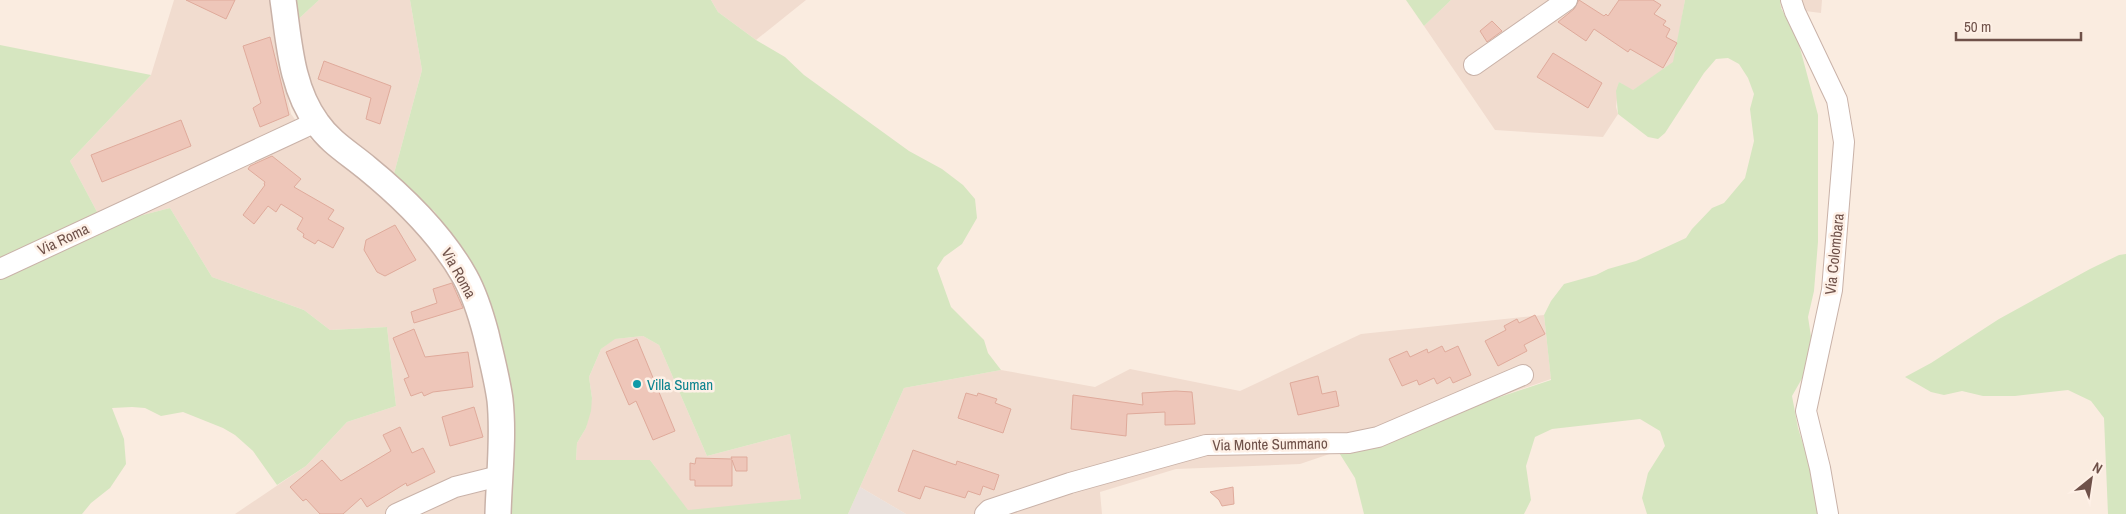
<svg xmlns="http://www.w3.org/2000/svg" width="2126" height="514" font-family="'Archivo Narrow',sans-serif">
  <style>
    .residential { fill: #f1dccf }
    .industrial { fill: #e9e0db }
    .green { fill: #d6e6c0; fill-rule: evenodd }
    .building { fill: #eec6b9; stroke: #dfaa9b }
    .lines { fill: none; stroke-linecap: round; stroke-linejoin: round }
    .minor-casing { stroke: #c9b2a8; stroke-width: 22 }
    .tertiary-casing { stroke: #c9b2a8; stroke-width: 28 }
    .minor { stroke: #fff; stroke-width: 20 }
    .tertiary { stroke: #fff; stroke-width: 25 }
    .culture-dot { fill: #0f9aa8; stroke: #fef0e6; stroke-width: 2 }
    .labels { text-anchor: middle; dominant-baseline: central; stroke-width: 5; stroke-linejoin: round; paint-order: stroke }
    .street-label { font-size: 15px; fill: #6f5149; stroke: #fef0e6 }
    .culture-label { font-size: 15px; fill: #0d838f; stroke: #fef0e6; text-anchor: start }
  </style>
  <rect width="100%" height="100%" fill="#faece0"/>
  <g class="residential">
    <path d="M174,0H275L278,49L291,114L309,138L423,222L461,272L492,408V514H235L306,466L347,422L396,406L387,327L330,330L304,310L212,277L170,208L104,225L70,161L151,75Z"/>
    <path d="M319,0H410L422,70L392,181L319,127L292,25Z"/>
    <path d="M711,0H806L756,40L718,12Z"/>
    <path d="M1451,0H1685L1674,62L1632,91L1619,82L1616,107L1618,114L1603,137L1495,130L1424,26Z"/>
    <path d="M1780,0H1822L1821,13L1781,8Z"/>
    <path d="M1544,315L1551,379L1300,464L1176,469L1100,492L1102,514H906L860,487L904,388L1001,370L1095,387L1130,369L1240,391L1361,334Z"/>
    <path d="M643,336L659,345L707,456L790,434L801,499L688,511L650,460H576L577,443L586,428L592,398L589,377L601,349L614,339Z"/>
  </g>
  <path class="industrial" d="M860,487L906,514H848Z"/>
  <g class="green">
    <path d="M290,0H319L292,25Z"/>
    <path d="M410,0H711L718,12L756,40L785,57L804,75L909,151L942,169L963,185L975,199L977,218L962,244L944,257L937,268L951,307L984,340L988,353L1001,370L904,388L848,514H509L496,333L473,264L434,211L392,181L422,70ZM643,336L659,345L707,456L790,434L801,499L688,510L650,460H576L577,443L586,428L591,411L592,398L589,377L601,349L615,339Z"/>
    <path d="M1406,0H1451L1424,26Z"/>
    <path d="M1685,0H1780L1781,8L1797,37L1818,115V242L1814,291L1808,317L1812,343L1804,375L1792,396L1798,428L1808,460L1829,514H1647L1642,498L1648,473L1665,446L1660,431L1640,419L1552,429L1535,437L1526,466L1531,500L1524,514H1364L1355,478L1338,451L1551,380L1544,315L1551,301L1564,284L1596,275L1608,269L1636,261L1686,238L1692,229L1712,208L1724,203L1745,178L1754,141L1750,109L1754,94L1748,78L1739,64L1728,58L1716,59L1704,73L1665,133L1658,139L1648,137L1618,114L1616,91L1619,82L1633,90L1673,62Z"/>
    <path d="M0,45L151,75L70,161L104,225L170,208L212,277L304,310L330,330L387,327L396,406L347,422L306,466L277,485L253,451L235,435L223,428L183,412L161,416L145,408L132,407L112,408L124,439L126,464L110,488L91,503L82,514H0Z"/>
    <path d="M2126,254V514H2108L2104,418L2091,401L2068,390L2015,396H1983L1962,391L1944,395L1931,392L1905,377L1931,363L1999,319L2090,269L2119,255Z"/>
  </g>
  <g class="building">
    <path d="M186,0H235L226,19Z"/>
    <path d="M1579,0L1604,16L1606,14L1608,16L1619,0H1653L1661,5L1654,14L1666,21L1663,25L1670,29L1666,37L1677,43L1663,68L1630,49L1628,52L1594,29L1586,41L1558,22L1574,9Z"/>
    <path d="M1492,21L1502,31L1487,42L1480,31Z"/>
    <path d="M270,37L289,115L260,127L253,108L261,103L243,46Z"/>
    <path d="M1553,53L1602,83L1588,108L1537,77Z"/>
    <path d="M324,61L391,86L380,124L366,119L371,98L318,79Z"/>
    <path d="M181,120L191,146L102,182L91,155Z"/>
    <path d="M272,156L301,179L294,187L334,210L328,219L344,228L333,248L318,240L315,244L303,237L304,234L297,229L303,218L281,204L276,212L268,206L254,224L243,215L265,185L264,184L265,182L248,169L250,166Z"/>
    <path d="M395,225L416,260L385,276L377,272L364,250L366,240Z"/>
    <path d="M452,283L463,308L414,323L411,312L437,303L433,289Z"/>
    <path d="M1535,315L1545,334L1524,345L1527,351L1498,366L1485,341L1506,330L1504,326L1517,319L1519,323Z"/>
    <path d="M414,329L425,357L468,352L473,387L433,392L424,396L422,392L411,396L404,379L409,377L393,338Z"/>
    <path d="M637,339L675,431L653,440L636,401L629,405L606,352Z"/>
    <path d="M1442,346L1445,352L1458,346L1471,375L1453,383L1450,377L1437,384L1434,378L1419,385L1417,380L1402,386L1389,359L1407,351L1410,357L1427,349L1428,353Z"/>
    <path d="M1318,376L1322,394L1336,391L1339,406L1298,415L1290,383Z"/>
    <path d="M1176,391L1192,392L1195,424L1165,425V412L1127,414L1126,436L1071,429L1073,395L1143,405L1142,393Z"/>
    <path d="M966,393L977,396L978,393L997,399L995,403L1011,409L1003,433L958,418Z"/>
    <path d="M474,407L483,437L450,446L442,417Z"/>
    <path d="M400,427L412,453L423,448L435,472L407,486L406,483L367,507L361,498L343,514H320L306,499L303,501L290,487L322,460L341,481L391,451L383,435Z"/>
    <path d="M913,450L956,465L957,461L999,475L994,490L983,486L980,495L968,491L965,498L925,486L920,499L898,491Z"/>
    <path d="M731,457H747V471H736L732,460V486H695V480H690V463L695,464L696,458L732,459Z"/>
    <path d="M1233,487L1234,504L1222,506L1219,500L1210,492Z"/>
  </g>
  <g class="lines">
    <defs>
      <g id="minor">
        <path d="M1791,0L1795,12L1837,100L1844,142L1832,290L1806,411L1820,468L1828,514"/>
        <path d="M1474,65L1567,0"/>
        <path d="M0,269L316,122"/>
        <path d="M396,514L455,487L499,476"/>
        <path d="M985,514L989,510L1070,483L1206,445L1349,443L1378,437L1523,375"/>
      </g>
      <path id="tertiary" d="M283,0C289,41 291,88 317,123C330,142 349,153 367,168C405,199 441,234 465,277C475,295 481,315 486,334C491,356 497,378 500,400C504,437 499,477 498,514"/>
    </defs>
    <use href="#minor" class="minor-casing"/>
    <use href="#tertiary" class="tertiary-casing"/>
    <use href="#minor" class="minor"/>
    <use href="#tertiary" class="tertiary"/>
  </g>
  <circle class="culture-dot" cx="637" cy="384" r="5"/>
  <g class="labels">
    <g class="street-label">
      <text transform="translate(63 239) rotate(-25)">Via Roma</text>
      <text transform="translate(1834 254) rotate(-84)">Via Colombara</text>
      <text transform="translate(459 273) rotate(61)">Via Roma</text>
      <text transform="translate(1270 444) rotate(-1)">Via Monte Summano</text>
    </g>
    <g class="culture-label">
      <text x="647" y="384">Villa Suman</text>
    </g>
  </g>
  <g transform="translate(2091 479) rotate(30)" stroke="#fef0e6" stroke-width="4" paint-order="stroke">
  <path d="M0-4L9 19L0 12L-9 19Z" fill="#6f5149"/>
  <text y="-8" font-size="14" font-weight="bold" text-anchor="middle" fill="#6f5149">N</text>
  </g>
  <path d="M1956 32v8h125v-8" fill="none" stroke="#6f5149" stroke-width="2.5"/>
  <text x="1964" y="32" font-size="15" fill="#6f5149" stroke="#fef0e6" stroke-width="4" paint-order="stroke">50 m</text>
</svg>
